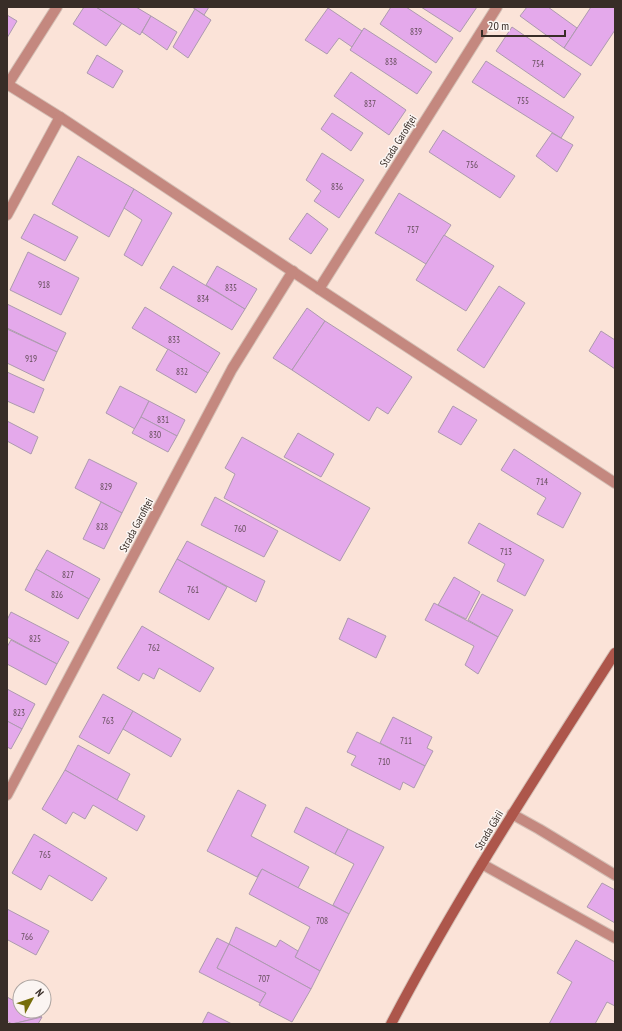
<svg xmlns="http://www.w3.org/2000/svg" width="622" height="1031" font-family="'PT Sans Narrow',sans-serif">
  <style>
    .building { fill: #e4a9eb; stroke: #ad9aaf }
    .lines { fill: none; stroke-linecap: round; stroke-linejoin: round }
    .minor-casing { stroke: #d4bfb5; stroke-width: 12 }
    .secondary-casing { stroke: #d4bfb5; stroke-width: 12 }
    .minor { stroke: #c4887f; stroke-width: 10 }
    .secondary { stroke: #ad564b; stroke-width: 10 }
    .labels { text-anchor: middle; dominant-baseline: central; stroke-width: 3; stroke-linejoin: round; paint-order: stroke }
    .number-label { font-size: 9px; fill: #634c58 }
    .street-label { font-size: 11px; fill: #382d27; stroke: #fbf5f2 }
  </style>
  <rect width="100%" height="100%" fill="#fbe3d8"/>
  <g class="building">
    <path d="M84,7H96L122,23L106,46L73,24Z"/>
    <path d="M96,7H136L151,16L140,35Z"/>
    <path d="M192,7H209L204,15Z"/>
    <path d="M391,7H406L453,38L436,63L380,24Z"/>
    <path d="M421,7H477L460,32Z"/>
    <path d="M527,7H548L577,28L564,48L520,16Z"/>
    <path d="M591,7H615V30L591,66L564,48Z"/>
    <path d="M328,8L362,31L352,47L339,38L327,54L305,40Z"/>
    <path d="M195,9L211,20L188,58L173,47Z"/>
    <path d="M7,15L17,21L7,38Z"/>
    <path d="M151,16L177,32L167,50L142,32Z"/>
    <path d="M512,27L581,74L564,98L496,51Z"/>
    <path d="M364,28L432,72L417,94L350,50Z"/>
    <path d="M97,55L123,71L113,88L87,73Z"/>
    <path d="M486,61L574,117L561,138L472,82Z"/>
    <path d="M351,72L406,110L389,135L334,96Z"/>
    <path d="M332,113L363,133L351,151L321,129Z"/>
    <path d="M443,130L515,176L500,198L429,152Z"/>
    <path d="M552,133L573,145L557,172L536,156Z"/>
    <path d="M322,153L364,180L339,218L314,201L321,191L306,180Z"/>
    <path d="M78,156L134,189L109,237L52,204Z"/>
    <path d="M134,189L172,213L142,266L124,255L142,220L124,208Z"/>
    <path d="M399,193L451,225L426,264L375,233Z"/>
    <path d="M307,213L328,229L311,254L289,239Z"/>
    <path d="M34,214L78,237L65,261L21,238Z"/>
    <path d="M444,235L494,266L466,311L416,280Z"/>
    <path d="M28,252L79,278L61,315L10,290Z"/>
    <path d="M173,266L245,309L232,330L160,288Z"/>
    <path d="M217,266L257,289L245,309L206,285Z"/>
    <path d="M499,286L525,303L484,368L457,350Z"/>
    <path d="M7,304L66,333L57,352L7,328Z"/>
    <path d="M145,307L220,353L208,373L132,328Z"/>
    <path d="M307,308L325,321L292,370L273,358Z"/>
    <path d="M325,321L412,377L388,414L377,407L369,421L292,370Z"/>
    <path d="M7,329L57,352L44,381L7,363Z"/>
    <path d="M601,331L615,340V369L589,351Z"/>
    <path d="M168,349L208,373L196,393L156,370Z"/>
    <path d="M7,372L44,389L34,413L7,401Z"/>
    <path d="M120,386L149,401L135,429L106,413Z"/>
    <path d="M149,401L185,420L177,436L141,417Z"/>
    <path d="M453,406L477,420L461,445L438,432Z"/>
    <path d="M141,417L177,436L168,452L132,433Z"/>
    <path d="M7,421L38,437L31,454L7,441Z"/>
    <path d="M298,433L334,454L321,477L284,457Z"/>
    <path d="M242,437L370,508L340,561L224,498L235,474L225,468Z"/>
    <path d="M514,449L581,493L563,528L537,514L546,498L501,470Z"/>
    <path d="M89,459L137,483L122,513L75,488Z"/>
    <path d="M215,497L278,531L264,557L201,525Z"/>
    <path d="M101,502L122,513L104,549L83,539Z"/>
    <path d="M479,523L544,560L525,596L497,581L505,564L468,543Z"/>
    <path d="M187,541L265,581L256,602L177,559Z"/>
    <path d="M47,550L100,579L89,599L36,569Z"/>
    <path d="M177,559L227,587L209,620L159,592Z"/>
    <path d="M36,569L89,599L78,619L25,590Z"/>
    <path d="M454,577L480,592L466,619L438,605Z"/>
    <path d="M482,594L513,610L498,637L468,620Z"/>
    <path d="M434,603L498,637L478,674L465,665L474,646L425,620Z"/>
    <path d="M11,612L69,642L57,664L7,637V620Z"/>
    <path d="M348,618L386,636L376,658L339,639Z"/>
    <path d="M142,626L214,668L200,692L159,668L154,679L143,673L139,681L117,668Z"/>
    <path d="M11,640L57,664L46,685L7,664V647Z"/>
    <path d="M7,689L35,704L22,729L7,721Z"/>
    <path d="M103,694L133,711L109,754L79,737Z"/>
    <path d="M133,711L181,739L171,757L123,729Z"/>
    <path d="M393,717L432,737L427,748L433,751L425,766L380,743Z"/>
    <path d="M7,721L22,729L11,749L7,747Z"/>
    <path d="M357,732L425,766L414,788L403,782L400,790L351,765L356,756L347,752Z"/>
    <path d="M78,745L130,774L117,800L65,770Z"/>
    <path d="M65,770L145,816L137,831L93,805L85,819L73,812L66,824L42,809Z"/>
    <path d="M238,790L266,805L251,836L309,867L298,888L262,869L257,877L207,851Z"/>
    <path d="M306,807L348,829L335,854L294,832Z"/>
    <path d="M348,829L384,847L349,914L333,905L354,864L335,854Z"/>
    <path d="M34,834L107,878L92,901L49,875L41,890L12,873Z"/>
    <path d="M262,869L349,914L320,971L295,957L310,927L249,894Z"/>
    <path d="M602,883L615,890V923L587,907Z"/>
    <path d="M7,909L49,931L36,955L8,940L7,941Z"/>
    <path d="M236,927L276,947L280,940L298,951L295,957L320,971L311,989L229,944Z"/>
    <path d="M217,938L229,944L217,968L266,993L260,1003L199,972Z"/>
    <path d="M576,940L615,962V1006L607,1002L595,1024H549L572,982L557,973Z"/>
    <path d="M229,944L311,989L292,1022L259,1005L266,993L217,968Z"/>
    <path d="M7,997L20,1004V1011H32L42,1017L12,1024L7,1021Z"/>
    <path d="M208,1012L232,1024H202Z"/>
    <path d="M42,1017L38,1024H12Z"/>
  </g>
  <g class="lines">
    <defs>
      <g id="minor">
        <path d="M7,84L60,117L319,289L615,483"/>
        <path d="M8,84L57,7"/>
        <path d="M7,215L60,117"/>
        <path d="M319,289L497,7"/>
        <path d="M7,795L232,369L293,271"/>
        <path d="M512,814L539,829L615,875"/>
        <path d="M482,864L615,938"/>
      </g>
      <path id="secondary" d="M391,1024C458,896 537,775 615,653"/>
    </defs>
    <use href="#minor" class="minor-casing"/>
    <use href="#secondary" class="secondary-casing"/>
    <use href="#minor" class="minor"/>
    <use href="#secondary" class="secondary"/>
  </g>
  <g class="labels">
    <g class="number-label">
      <text x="416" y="31">839</text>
      <text x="391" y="61">838</text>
      <text x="538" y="63">754</text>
      <text x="523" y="100">755</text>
      <text x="370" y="103">837</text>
      <text x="472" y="164">756</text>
      <text x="337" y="186">836</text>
      <text x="413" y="229">757</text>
      <text x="44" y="284">918</text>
      <text x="231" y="287">835</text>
      <text x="203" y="298">834</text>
      <text x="174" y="339">833</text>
      <text x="31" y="358">919</text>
      <text x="182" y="371">832</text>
      <text x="163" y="419">831</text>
      <text x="155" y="434">830</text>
      <text x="542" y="481">714</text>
      <text x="106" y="486">829</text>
      <text x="102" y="526">828</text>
      <text x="240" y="528">760</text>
      <text x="506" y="551">713</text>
      <text x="68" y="574">827</text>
      <text x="193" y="589">761</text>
      <text x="57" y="594">826</text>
      <text x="35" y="638">825</text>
      <text x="154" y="647">762</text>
      <text x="19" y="712">823</text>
      <text x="108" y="720">763</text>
      <text x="406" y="740">711</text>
      <text x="384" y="761">710</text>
      <text x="45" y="854">765</text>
      <text x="322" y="920">708</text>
      <text x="27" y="936">766</text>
      <text x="264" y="978">707</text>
    </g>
    <g class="street-label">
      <text transform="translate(398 141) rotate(-58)">Strada Garofiței</text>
      <text transform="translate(136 525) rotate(-62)">Strada Garofiței</text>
      <text transform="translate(489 830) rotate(-59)">Strada Gării</text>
    </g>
  </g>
  <rect width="622" height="1031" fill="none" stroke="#382d27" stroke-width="16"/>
  <g transform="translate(32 999) rotate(50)"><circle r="19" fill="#fbf5f2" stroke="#ada5a1"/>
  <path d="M0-3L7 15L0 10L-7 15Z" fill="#766d0a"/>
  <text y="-6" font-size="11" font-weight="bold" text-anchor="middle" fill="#382d27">N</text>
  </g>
  <path d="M482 30v6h83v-6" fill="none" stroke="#382d27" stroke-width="2"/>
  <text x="488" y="30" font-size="12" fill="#382d27" stroke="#fbf5f2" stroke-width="3" paint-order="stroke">20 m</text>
</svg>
